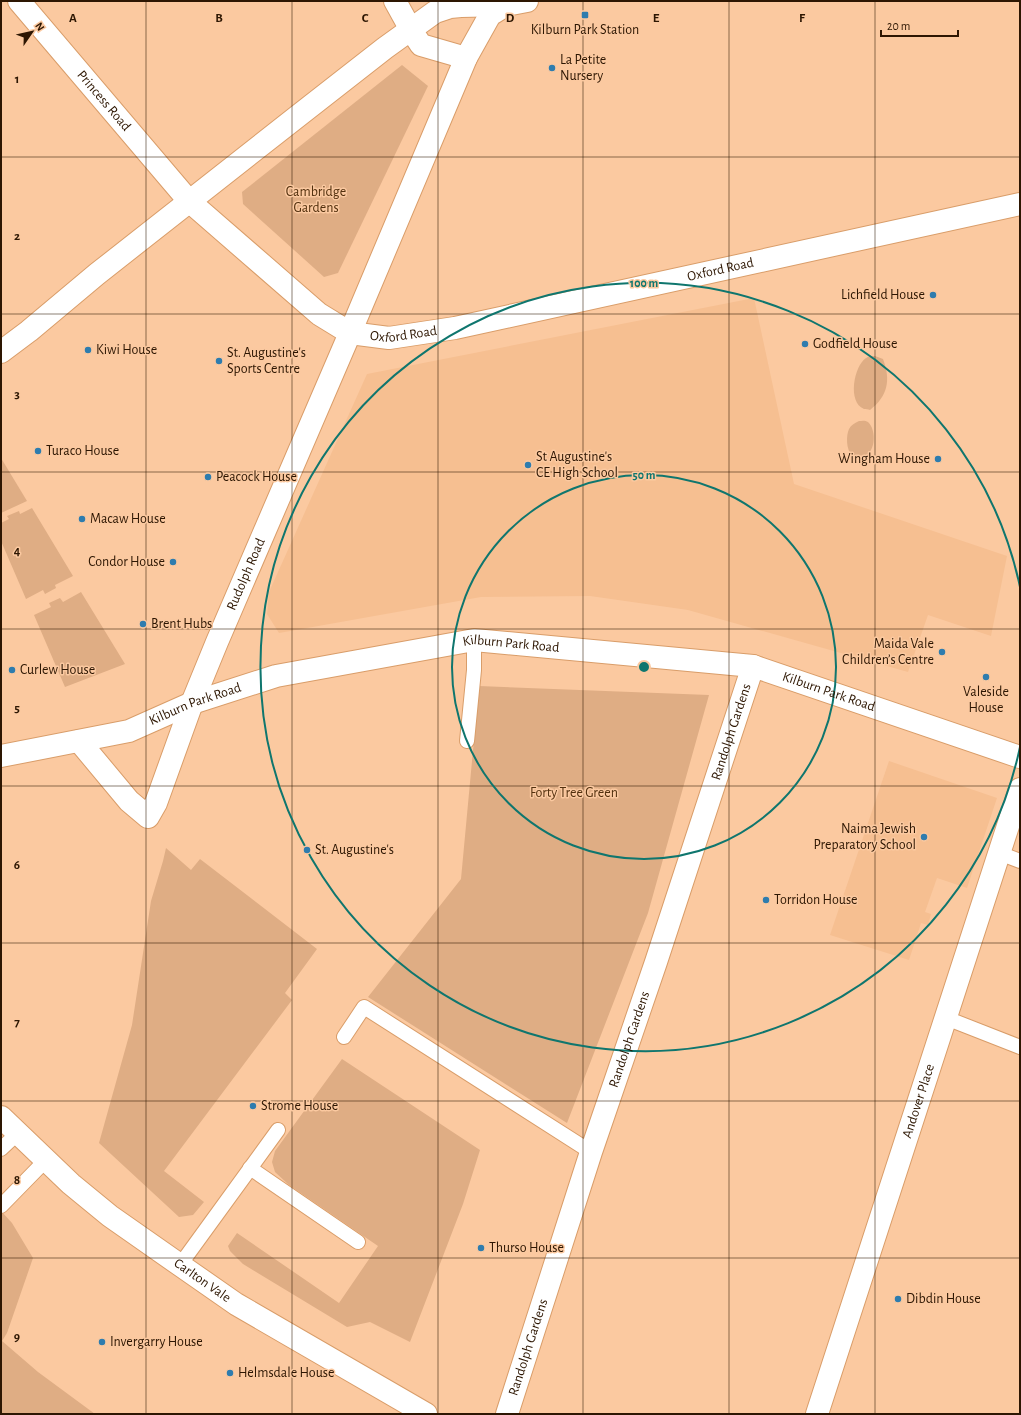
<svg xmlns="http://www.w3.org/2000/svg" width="1021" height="1415" font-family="'Alegreya Sans',sans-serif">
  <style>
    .built { fill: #f6bf91 }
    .green { fill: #dfad84 }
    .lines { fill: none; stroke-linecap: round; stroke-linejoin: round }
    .service-casing { stroke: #d99d69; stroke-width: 16 }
    .minor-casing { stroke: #d99d69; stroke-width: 24 }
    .tertiary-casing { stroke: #d99d69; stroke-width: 24 }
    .secondary-casing { stroke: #d99d69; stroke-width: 24 }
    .service { stroke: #fff; stroke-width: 14 }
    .minor { stroke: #fff; stroke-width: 22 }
    .tertiary { stroke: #fff; stroke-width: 22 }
    .secondary { stroke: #fff; stroke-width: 22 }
    .grid { fill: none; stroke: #2d1602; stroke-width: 1; stroke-opacity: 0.55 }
    .ring { fill: none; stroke: #0f766e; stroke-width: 2 }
    .poi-dot { fill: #2e7cae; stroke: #fbc9a0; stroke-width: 1.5 }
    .labels { text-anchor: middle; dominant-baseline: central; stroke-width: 3; stroke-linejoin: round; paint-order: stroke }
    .poi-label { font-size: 14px; fill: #2d1602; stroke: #fbc9a0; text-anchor: start }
    .street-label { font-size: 14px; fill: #2d1602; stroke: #fbc9a0 }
    .park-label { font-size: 14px; fill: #52300e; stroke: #fbc9a0 }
    .grid-label { font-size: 13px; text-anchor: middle; font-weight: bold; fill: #2d1602; stroke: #fbc9a0; stroke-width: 3; stroke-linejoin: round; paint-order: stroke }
    .centre { fill: #0f766e; stroke: #fbc9a0; stroke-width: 2 }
    .ring-label { font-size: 12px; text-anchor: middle; font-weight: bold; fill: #0f766e; stroke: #fbc9a0; stroke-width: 3; stroke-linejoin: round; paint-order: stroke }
  </style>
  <rect width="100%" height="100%" fill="#fbc9a0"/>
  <g class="built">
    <path d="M754,298L794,484L1007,556L991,636L928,615L908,672L688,610L590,596L481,597L279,633L267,614L269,592L367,374Z"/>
    <path d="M889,761L997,798L967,888L937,878L925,912L931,914L928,925L921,923L909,960L830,935Z"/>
  </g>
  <g class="green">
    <path d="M402,65L428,86L338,273L324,277L243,204L242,192Z"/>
    <path d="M875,356L883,359C891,380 888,396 870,410C868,409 866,409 864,409C847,402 854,366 866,358C869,356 872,356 875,356Z"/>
    <path d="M859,421C861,421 865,420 868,422C877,430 876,456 861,457C858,457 855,457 852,455C846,450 846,435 849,429C851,425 855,423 859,421Z"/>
    <path d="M1,458L27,501L1,513Z"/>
    <path d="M32,508L73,576L55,585L56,588L45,594L43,590L26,599L1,541V523L9,519L7,516L19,511L20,514Z"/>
    <path d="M81,592L125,664L65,687L34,615L51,607L49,603L60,598L63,602Z"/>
    <path d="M479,686L709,695L648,913L567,1123L368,997L461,879Z"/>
    <path d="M166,848L191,870L200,859L317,949L285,993L292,1000L164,1171L204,1202L193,1215L179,1217L99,1143L132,1025L151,901L163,861Z"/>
    <path d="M342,1059L480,1150L463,1204L410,1342L370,1322L347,1327L243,1264L230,1251L228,1246L237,1233L339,1303L378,1246L289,1185L275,1172L272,1162L275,1151Z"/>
    <path d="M1,1211L12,1223L33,1258L7,1333L2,1341L38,1372L95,1414H1Z"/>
  </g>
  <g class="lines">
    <defs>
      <g id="service">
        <path d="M467,741L474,670V640"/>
        <path d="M999,853L1020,861"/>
        <path d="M946,1018L1020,1047"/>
        <path d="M344,1037L364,1007L591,1152"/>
        <path d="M1,1149L17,1134"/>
        <path d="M250,1168L358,1242"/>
        <path d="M1,1206L46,1160"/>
        <path d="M180,1265L278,1130"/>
      </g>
      <g id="minor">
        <path id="s1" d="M19,1L189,201L319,314L350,333L389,338L455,328L1020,204"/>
        <path d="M395,1L411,30L421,45L466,58"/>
        <path d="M1,352L29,331L97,274L298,116L385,48L435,12L450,7L461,6L506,5L527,1"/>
        <path id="s2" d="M79,741L129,801L148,817L156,803L192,703L217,642L350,333L466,58L490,15L506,5"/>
        <path id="s3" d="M507,1414L591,1152L656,962L753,666"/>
        <path id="s4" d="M817,1414L1020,789"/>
      </g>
      <g id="tertiary">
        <path id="s5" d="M1,1117L71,1184L110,1216L180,1265L236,1304L426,1414"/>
      </g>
      <g id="secondary">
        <path id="s6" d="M1,756L129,731L192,703L276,676L474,640L753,666L1020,757"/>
      </g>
    </defs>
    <use href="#service" class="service-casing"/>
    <use href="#minor" class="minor-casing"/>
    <use href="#tertiary" class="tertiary-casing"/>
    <use href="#secondary" class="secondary-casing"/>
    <use href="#service" class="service"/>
    <use href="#minor" class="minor"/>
    <use href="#tertiary" class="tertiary"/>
    <use href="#secondary" class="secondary"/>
  </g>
  <path class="grid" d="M146,1V1414M292,1V1414M438,1V1414M583,1V1414M729,1V1414M875,1V1414M1,157H1020M1,314H1020M1,472H1020M1,629H1020M1,786H1020M1,943H1020M1,1101H1020M1,1258H1020"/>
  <g class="ring">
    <circle cx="644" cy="667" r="192"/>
    <path d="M1020 747A384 384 0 1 1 1020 587"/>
  </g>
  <g class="poi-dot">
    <rect x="581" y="11" width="8" height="8" rx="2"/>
    <circle cx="552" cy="68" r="4"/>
    <circle cx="933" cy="295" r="4"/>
    <circle cx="805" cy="344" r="4"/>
    <circle cx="88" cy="350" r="4"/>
    <circle cx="219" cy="361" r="4"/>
    <circle cx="38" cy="451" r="4"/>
    <circle cx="938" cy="459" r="4"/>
    <circle cx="528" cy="465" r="4"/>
    <circle cx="208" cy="477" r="4"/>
    <circle cx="82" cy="519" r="4"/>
    <circle cx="173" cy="562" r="4"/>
    <circle cx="143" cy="624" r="4"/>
    <circle cx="942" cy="652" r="4"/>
    <circle cx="12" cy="670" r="4"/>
    <circle cx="986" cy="677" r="4"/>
    <circle cx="924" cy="837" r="4"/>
    <circle cx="307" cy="850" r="4"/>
    <circle cx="766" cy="900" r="4"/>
    <circle cx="253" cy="1106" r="4"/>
    <circle cx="481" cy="1248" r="4"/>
    <circle cx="898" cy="1299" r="4"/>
    <circle cx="102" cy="1342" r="4"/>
    <circle cx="230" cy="1373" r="4"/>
  </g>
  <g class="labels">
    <g class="poi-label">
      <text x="585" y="30" text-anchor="middle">Kilburn Park Station</text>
      <text x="560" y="60">La Petite<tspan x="560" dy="16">Nursery</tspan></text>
      <text x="925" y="295" text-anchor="end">Lichfield House</text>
      <text x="813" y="344">Godfield House</text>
      <text x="96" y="350">Kiwi House</text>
      <text x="227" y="353">St. Augustine's<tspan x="227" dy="16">Sports Centre</tspan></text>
      <text x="46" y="451">Turaco House</text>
      <text x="536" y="457">St Augustine's<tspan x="536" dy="16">CE High School</tspan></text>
      <text x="930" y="459" text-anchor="end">Wingham House</text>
      <text x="216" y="477">Peacock House</text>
      <text x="90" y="519">Macaw House</text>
      <text x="165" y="562" text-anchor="end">Condor House</text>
      <text x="151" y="624">Brent Hubs</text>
      <text x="934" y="644" text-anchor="end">Maida Vale<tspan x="934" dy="16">Children’s Centre</tspan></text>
      <text x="20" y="670">Curlew House</text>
      <text x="986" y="692" text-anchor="middle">Valeside<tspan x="986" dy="16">House</tspan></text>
      <text x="916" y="829" text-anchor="end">Naima Jewish<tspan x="916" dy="16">Preparatory School</tspan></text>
      <text x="315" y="850">St. Augustine's</text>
      <text x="774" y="900">Torridon House</text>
      <text x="261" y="1106">Strome House</text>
      <text x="489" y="1248">Thurso House</text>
      <text x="906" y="1299">Dibdin House</text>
      <text x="110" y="1342">Invergarry House</text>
      <text x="238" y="1373">Helmsdale House</text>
    </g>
    <g class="street-label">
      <text stroke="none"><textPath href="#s1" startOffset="131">Princess Road</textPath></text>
      <text stroke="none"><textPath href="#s1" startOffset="849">Oxford Road</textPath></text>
      <text stroke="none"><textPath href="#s1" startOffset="525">Oxford Road</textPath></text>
      <text stroke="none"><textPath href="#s2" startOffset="365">Rudolph Road</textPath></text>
      <text stroke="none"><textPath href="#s6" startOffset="526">Kilburn Park Road</textPath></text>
      <text stroke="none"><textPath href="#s6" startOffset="849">Kilburn Park Road</textPath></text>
      <text stroke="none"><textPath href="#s6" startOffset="202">Kilburn Park Road</textPath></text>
      <text stroke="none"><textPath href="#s3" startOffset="718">Randolph Gardens</textPath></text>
      <text stroke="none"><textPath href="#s3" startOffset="394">Randolph Gardens</textPath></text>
      <text stroke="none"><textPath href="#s4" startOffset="329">Andover Place</textPath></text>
      <text stroke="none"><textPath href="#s5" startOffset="260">Carlton Vale</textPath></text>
      <text stroke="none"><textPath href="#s3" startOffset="70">Randolph Gardens</textPath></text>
    </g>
    <g class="park-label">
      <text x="316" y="192">Cambridge<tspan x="316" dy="16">Gardens</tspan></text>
      <text x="574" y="793">Forty Tree Green</text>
    </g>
  </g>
  <g class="grid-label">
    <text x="73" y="22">A</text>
    <text x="219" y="22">B</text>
    <text x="365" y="22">C</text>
    <text x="510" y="22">D</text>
    <text x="656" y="22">E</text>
    <text x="802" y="22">F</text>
    <text x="17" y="83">1</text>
    <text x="17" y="240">2</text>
    <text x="17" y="398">3</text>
    <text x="17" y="555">4</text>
    <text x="17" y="712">5</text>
    <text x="17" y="869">6</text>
    <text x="17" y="1026">7</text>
    <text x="17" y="1184">8</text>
    <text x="17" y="1341">9</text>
  </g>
  <circle cx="644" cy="667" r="6" class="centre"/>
  <g class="ring-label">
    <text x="644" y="287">100 m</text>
    <text x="644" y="479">50 m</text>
  </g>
  <rect width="1021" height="1415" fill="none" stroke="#2d1602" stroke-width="4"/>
  <g transform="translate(32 32) rotate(56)" stroke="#fbc9a0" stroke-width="3" paint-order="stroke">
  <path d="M0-3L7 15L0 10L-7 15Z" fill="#2d1602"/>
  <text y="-6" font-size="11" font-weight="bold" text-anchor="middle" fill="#2d1602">N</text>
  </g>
  <path d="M881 30v6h77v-6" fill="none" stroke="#2d1602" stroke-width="2"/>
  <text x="887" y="30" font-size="12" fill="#2d1602" stroke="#fbc9a0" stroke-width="3" paint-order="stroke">20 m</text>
</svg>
